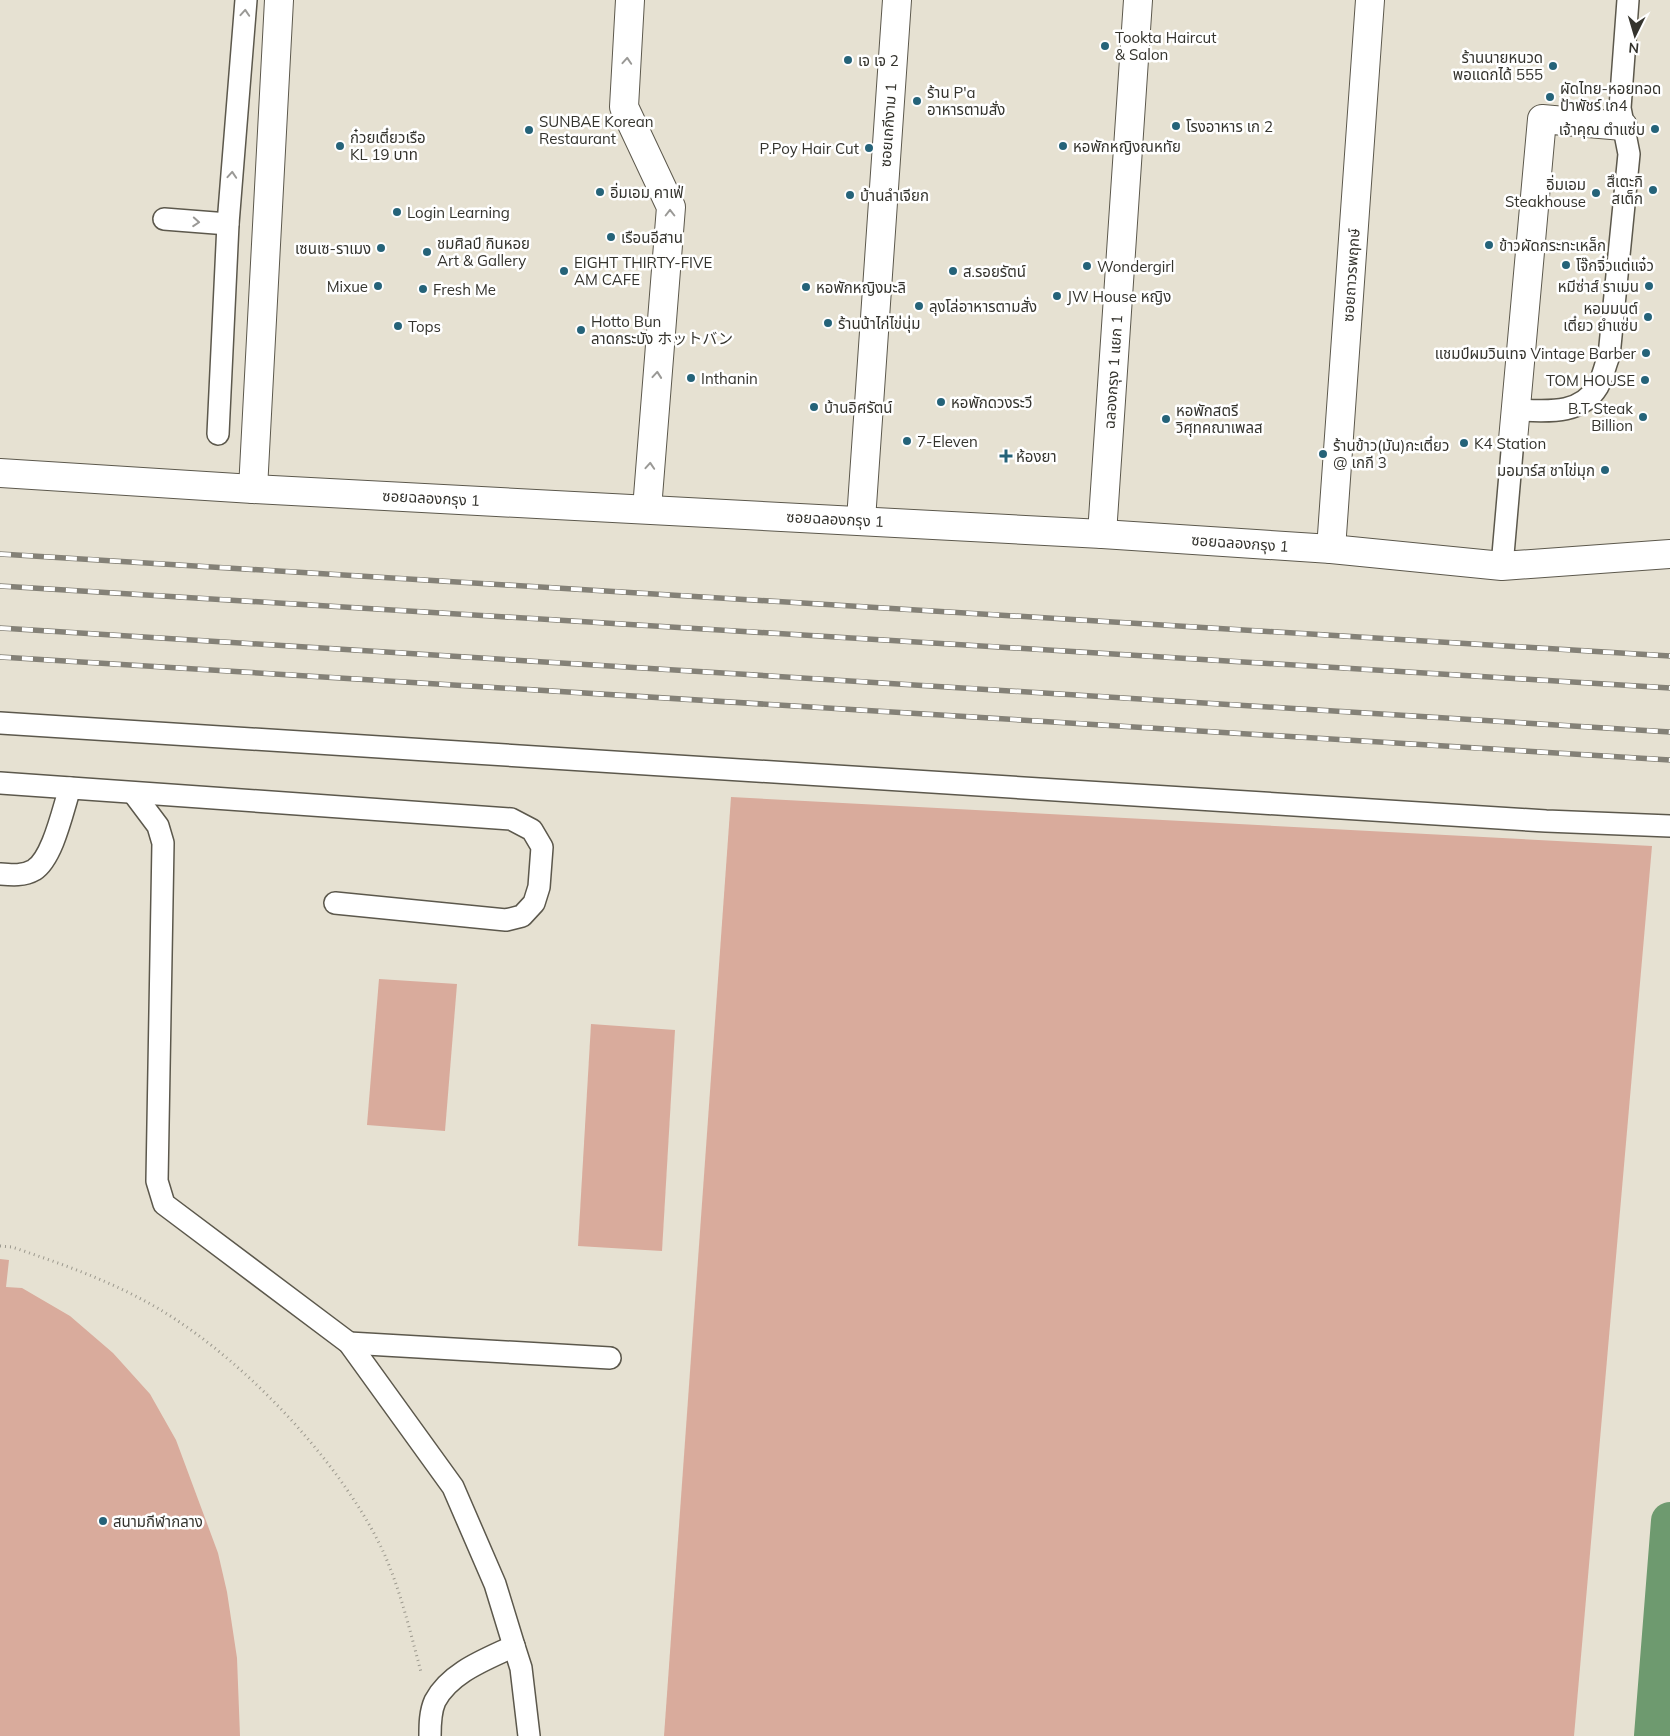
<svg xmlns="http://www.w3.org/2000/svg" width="1670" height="1736" font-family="Mulish,'Noto Sans JP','Noto Sans Thai',sans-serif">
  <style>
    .green { fill: #d9ab9c }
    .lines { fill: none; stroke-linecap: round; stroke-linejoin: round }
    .canal { stroke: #6e9a6f; stroke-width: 38 }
    .lane-casing { stroke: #5c584c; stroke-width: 24 }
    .street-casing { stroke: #5c584c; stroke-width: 30 }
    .path { stroke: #9c998e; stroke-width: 3; stroke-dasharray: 1 4; stroke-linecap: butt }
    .lane { stroke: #fff; stroke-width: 21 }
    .street { stroke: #fff; stroke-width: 28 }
    .rail-casing { stroke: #848177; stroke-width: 5.5 }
    .rail { stroke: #fff; stroke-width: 4; stroke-dasharray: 11; stroke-linecap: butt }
    .oneway { stroke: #9a9996 }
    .poi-dot { fill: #256379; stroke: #fff; stroke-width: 2 }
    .labels { text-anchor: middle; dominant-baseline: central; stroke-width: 5; stroke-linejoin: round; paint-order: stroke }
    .poi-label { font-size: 15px; fill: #34332d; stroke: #fff; text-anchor: start }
    .street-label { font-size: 15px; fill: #34332d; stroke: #fff }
  </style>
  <rect width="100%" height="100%" fill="#e6e1d2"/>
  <g class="green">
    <path d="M731,797L1652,846L1574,1736H664Z"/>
    <path d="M379,979L457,984L445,1131L367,1125Z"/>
    <path d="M591,1024L675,1030L662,1251L578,1246Z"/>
    <path d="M0,1259L9,1260L6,1287L22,1288L70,1316L113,1353L150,1394L176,1440L218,1553L227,1592L237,1658L240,1736H0Z"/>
  </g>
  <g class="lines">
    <path class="canal" d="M1653,1736L1670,1521"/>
    <defs>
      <g id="lane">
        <path d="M164,219L228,224"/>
        <path d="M1516,410C1546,411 1580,416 1598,386C1603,377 1605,365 1609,356L1629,154L1620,108L1628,0"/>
        <path d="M218,434L228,224L246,0"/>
        <path d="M1502,566L1513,440"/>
        <path d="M0,723L1546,821L1670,826"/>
        <path d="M0,783L511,819L532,830L542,847L539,887L534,903L522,916L506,920L335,903"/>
        <path d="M134,794L158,826L163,843L157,1181L164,1204L349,1343L453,1487L495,1584L514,1646L521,1668L529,1736"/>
        <path d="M0,874C12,875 24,876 34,870C53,858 63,809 70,788"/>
        <path d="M349,1343L610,1358"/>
        <path d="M430,1736C430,1725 430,1712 435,1701C450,1672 487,1659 514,1646"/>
      </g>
      <g id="street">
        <path d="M630,0L624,107L671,207L647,509"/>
        <path d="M1513,440L1542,119L1623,126"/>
        <path d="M0,473L253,489L1102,534L1331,549L1502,566L1670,554"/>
        <path d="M253,489L279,0"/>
        <path d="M861,520L897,0"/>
        <path d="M1102,534L1138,0"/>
        <path d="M1331,549L1370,0"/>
      </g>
    </defs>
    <use href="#lane" class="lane-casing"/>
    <use href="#street" class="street-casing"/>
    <path class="path" d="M0,1246L12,1247C56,1262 100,1277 141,1299C232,1346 338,1457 382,1549C400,1588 410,1631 421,1672"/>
    <use href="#lane" class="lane"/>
    <use href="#street" class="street"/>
    <defs>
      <g id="rail">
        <path d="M0,554L1670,656"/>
        <path d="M0,586L1670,688"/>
        <path d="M0,628L1670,732"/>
        <path d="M0,657L1670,760"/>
      </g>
    </defs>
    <use href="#rail" class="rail-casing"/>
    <use href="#rail" class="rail"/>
  </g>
  <defs><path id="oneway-chevron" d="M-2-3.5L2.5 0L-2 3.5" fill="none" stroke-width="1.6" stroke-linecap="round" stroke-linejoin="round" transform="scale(1.25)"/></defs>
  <g class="oneway">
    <use href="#oneway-chevron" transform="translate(245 13) rotate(-86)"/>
    <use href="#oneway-chevron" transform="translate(627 61) rotate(-86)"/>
    <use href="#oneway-chevron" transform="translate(232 175) rotate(-86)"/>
    <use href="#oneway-chevron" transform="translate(670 213) rotate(-90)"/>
    <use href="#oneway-chevron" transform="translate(196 222) rotate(4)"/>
    <use href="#oneway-chevron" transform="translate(657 375) rotate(-85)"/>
    <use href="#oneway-chevron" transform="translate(650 466) rotate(-86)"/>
  </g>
  <g class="poi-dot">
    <circle cx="1105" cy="46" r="5"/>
    <circle cx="848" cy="60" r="5"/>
    <circle cx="1553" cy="66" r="5"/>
    <circle cx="1550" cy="97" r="5"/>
    <circle cx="917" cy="101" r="5"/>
    <circle cx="1176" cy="126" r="5"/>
    <circle cx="1655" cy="129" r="5"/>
    <circle cx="529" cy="130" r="5"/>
    <circle cx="340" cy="146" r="5"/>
    <circle cx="1063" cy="146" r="5"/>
    <circle cx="869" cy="148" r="5"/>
    <circle cx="1653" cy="190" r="5"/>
    <circle cx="600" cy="192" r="5"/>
    <circle cx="1596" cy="193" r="5"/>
    <circle cx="850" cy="195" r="5"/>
    <circle cx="397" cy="212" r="5"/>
    <circle cx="611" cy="237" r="5"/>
    <circle cx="1489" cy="245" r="5"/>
    <circle cx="381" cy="248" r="5"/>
    <circle cx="427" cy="252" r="5"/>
    <circle cx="1566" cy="265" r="5"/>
    <circle cx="1087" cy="266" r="5"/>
    <circle cx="564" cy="271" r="5"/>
    <circle cx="953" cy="271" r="5"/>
    <circle cx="378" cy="286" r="5"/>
    <circle cx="1649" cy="286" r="5"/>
    <circle cx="806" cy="287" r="5"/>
    <circle cx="423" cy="289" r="5"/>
    <circle cx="1057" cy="296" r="5"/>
    <circle cx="919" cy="306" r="5"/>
    <circle cx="1648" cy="317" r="5"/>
    <circle cx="828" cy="323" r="5"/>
    <circle cx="398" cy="326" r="5"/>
    <circle cx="581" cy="330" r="5"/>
    <circle cx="1646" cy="353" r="5"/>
    <circle cx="691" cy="378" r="5"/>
    <circle cx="1645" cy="380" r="5"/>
    <circle cx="941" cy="402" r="5"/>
    <circle cx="814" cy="407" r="5"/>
    <circle cx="1643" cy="417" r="5"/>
    <circle cx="1166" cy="419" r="5"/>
    <circle cx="907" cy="441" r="5"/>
    <circle cx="1464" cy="443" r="5"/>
    <circle cx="1323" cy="454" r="5"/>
    <path d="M1003.5 448.5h5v5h5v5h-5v5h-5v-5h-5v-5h5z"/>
    <circle cx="1605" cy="470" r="5"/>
    <circle cx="103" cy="1521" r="5"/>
  </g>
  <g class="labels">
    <g class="poi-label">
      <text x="1115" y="37">Tookta Haircut<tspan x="1115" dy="17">&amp; Salon</tspan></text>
      <text x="1543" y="57" text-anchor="end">ร้านนายหนวด<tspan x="1543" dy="17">พอแดกได้ 555</tspan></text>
      <text x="858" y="60">เจ เจ 2</text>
      <text x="1560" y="88">ผัดไทย-หอยทอด<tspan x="1560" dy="17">ป้าพัชร์ เก4</tspan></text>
      <text x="927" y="92">ร้าน P'a<tspan x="927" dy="17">อาหารตามสั่ง</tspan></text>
      <text x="539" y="121">SUNBAE Korean<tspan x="539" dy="17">Restaurant</tspan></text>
      <text x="1186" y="126">โรงอาหาร เก 2</text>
      <text x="1645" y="129" text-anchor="end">เจ้าคุณ ตำแซ่บ</text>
      <text x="350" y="137">ก๋วยเตี๋ยวเรือ<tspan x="350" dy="17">KL 19 บาท</tspan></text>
      <text x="1073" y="146">หอพักหญิงณหทัย</text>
      <text x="859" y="148" text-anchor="end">P.Poy Hair Cut</text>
      <text x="1643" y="181" text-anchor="end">สึเตะกิ<tspan x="1643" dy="17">สเต็ก</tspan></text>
      <text x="1586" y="184" text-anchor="end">อิ่มเอม<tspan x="1586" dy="17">Steakhouse</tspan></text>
      <text x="610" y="192">อิ่มเอม คาเฟ่</text>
      <text x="860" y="195">บ้านลำเจียก</text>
      <text x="407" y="212">Login Learning</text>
      <text x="621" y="237">เรือนอีสาน</text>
      <text x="437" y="243">ชมศิลป์ กินหอย<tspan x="437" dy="17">Art &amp; Gallery</tspan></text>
      <text x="1499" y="245">ข้าวผัดกระทะเหล็ก</text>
      <text x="371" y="248" text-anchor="end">เซนเซ-ราเมง</text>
      <text x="574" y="262">EIGHT THIRTY-FIVE<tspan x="574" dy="17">AM CAFE</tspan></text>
      <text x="1576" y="265">โจ๊กจิ๋วแต่แจ๋ว</text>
      <text x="1097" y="266">Wondergirl</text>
      <text x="963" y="271">ส.รอยรัตน์</text>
      <text x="368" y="286" text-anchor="end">Mixue</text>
      <text x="1639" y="286" text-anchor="end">หมีซ่าส์ ราเมน</text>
      <text x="816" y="287">หอพักหญิงมะลิ</text>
      <text x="433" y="289">Fresh Me</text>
      <text x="1067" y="296">JW House หญิง</text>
      <text x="929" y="306">ลุงโล่อาหารตามสั่ง</text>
      <text x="1638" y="308" text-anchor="end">หอมมนต์<tspan x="1638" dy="17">เตี๋ยว ยำแซ่บ</tspan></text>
      <text x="591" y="321">Hotto Bun<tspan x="591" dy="17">ลาดกระบัง ホットバン</tspan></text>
      <text x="838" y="323">ร้านน้าไก่ไข่นุ่ม</text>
      <text x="408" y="326">Tops</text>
      <text x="1636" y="353" text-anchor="end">แชมป์ผมวินเทจ Vintage Barber</text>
      <text x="701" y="378">Inthanin</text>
      <text x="1635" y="380" text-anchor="end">TOM HOUSE</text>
      <text x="951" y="402">หอพักดวงระวี</text>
      <text x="824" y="407">บ้านอิศรัตน์</text>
      <text x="1633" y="408" text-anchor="end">B.T Steak<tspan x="1633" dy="17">Billion</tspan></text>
      <text x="1176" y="410">หอพักสตรี<tspan x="1176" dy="17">วิศุทคณาเพลส</tspan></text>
      <text x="917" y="441">7-Eleven</text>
      <text x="1474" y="443">K4 Station</text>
      <text x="1333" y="445">ร้านข้าว(มัน)กะเตี๋ยว<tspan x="1333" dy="17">@ เกกี 3</tspan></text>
      <text x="1016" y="456">ห้องยา</text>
      <text x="1595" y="470" text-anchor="end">มอมาร์ส ชาไข่มุก</text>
      <text x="113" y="1521">สนามกีฬากลาง</text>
    </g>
    <g class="street-label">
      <text transform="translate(888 125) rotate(-86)">ซอยเกกีงาม 1</text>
      <text transform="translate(1351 275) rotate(-86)">ซอยถาวรพฤกษ์</text>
      <text transform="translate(1113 372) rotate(-86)">ฉลองกรุง 1 แยก 1</text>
      <text transform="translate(431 498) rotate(3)">ซอยฉลองกรุง 1</text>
      <text transform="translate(835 519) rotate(3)">ซอยฉลองกรุง 1</text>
      <text transform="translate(1240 543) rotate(4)">ซอยฉลองกรุง 1</text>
    </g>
  </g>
  <g transform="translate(1635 35) rotate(185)" stroke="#ffffff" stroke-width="4" paint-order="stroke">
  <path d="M0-4L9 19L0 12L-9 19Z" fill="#34332d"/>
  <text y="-8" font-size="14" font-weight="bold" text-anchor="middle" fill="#34332d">N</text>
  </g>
</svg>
